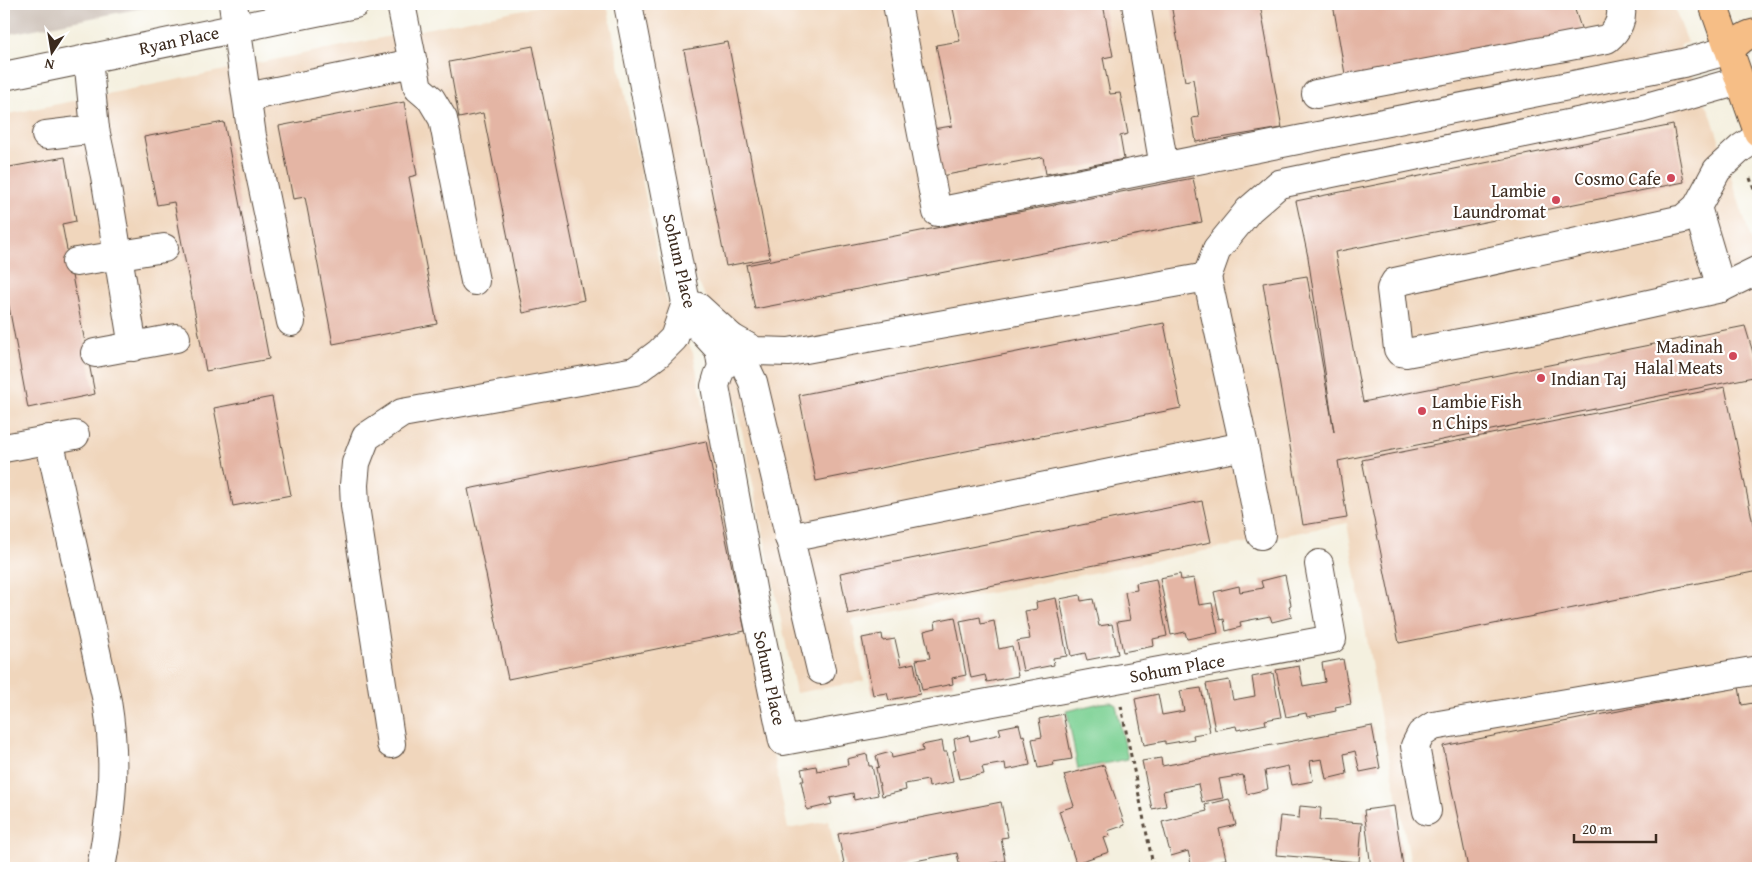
<svg xmlns="http://www.w3.org/2000/svg" width="1762" height="872" font-family="'Gentium Book Plus',serif">
  <style>
    .built { fill: #f0d6bc }
    .industrial { fill: #cec2b9 }
    .green { fill: #7ed295; stroke: #5c7e5a }
    .building { fill: #e4b5a4 }
    .lines { fill: none; stroke-linecap: round; stroke-linejoin: round }
    .minor-casing { stroke: #57483b; stroke-width: 30 }
    .major-casing { stroke: #57483b; stroke-width: 30 }
    .path { stroke: #57483b; stroke-width: 3; stroke-dasharray: 4 4; stroke-linecap: butt }
    .minor { stroke: #fff; stroke-width: 28 }
    .major { stroke: #f6be86; stroke-width: 28 }
    .poi-dot { fill: #d1495b; stroke: #fff; stroke-width: 2 }
    .labels { text-anchor: middle; dominant-baseline: central; stroke-width: 4.5; stroke-linejoin: round; paint-order: stroke }
    .street-label { font-size: 18px; fill: #3b2a1e; stroke: #fff }
    .poi-label { font-size: 18px; fill: #3b2a1e; stroke: #fff; text-anchor: end }
  </style>
  <rect width="100%" height="100%" fill="#fff"/>
  <filter id="ink" filterUnits="userSpaceOnUse"><feTurbulence type="fractalNoise" baseFrequency=".02" numOctaves="2"/><feDisplacementMap in="SourceGraphic" scale="10" xChannelSelector="R" yChannelSelector="G"/><feConvolveMatrix kernelMatrix="1 2 1 2 8 2 1 2 1" color-interpolation-filters="sRGB"/></filter>
  <filter id="wash" filterUnits="userSpaceOnUse"><feTurbulence type="fractalNoise" baseFrequency=".0096" numOctaves="4" result="noise"/><feDisplacementMap in="SourceGraphic" scale="20" xChannelSelector="R" yChannelSelector="G"/><feGaussianBlur stdDeviation="1.12" result="paint"/><feColorMatrix in="noise" values="0 0 0 0 0 0 0 0 0 0 0 0 0 0 0 0 0 1.4 0 .05"/><feComposite in="paint" operator="in"/></filter>
  <g filter="url(#wash)">
    <rect width="100%" height="100%" fill="#f4f0df"/>
    <g class="built">
      <path d="M548,4H600L608,9L666,299L693,353L788,829L829,821L838,868H4V115Z"/>
      <path d="M641,4H719L724,7L744,4H1673L1688,43L1680,45L1693,79L1710,112L1758,261V868H1412L1379,709L1347,523L852,620L864,681L796,693L724,343L713,309L692,272Z"/>
    </g>
    <path class="industrial" d="M4,4H163L4,35Z"/>
    <path class="green" d="M1111,702L1116,705L1128,759L1078,769L1067,711L1100,703Z"/>
    <g id="blocks">
      <g class="building">
        <path d="M952,4H1103L1113,56L1103,58L1110,94L1120,93L1128,134L1120,136L1124,159L1046,174L1043,157L941,176L932,129L952,126L936,45L960,41Z"/>
        <path d="M1171,4H1260L1282,128L1196,142L1192,118L1199,117L1193,79L1185,81Z"/>
        <path d="M1333,4H1573L1583,34L1346,80Z"/>
        <path d="M728,42L770,258L726,266L684,50Z"/>
        <path d="M533,46L584,300L523,313L483,113L459,118L449,62Z"/>
        <path d="M404,102L417,175L409,177L437,324L333,344L305,197L293,199L279,126Z"/>
        <path d="M224,122L269,359L206,371L174,202L157,205L144,137Z"/>
        <path d="M1673,125L1684,182L1335,252L1363,402L1745,326L1758,369V376L1338,461L1347,518L1303,525L1263,283L1307,276L1334,432L1308,257L1296,201Z"/>
        <path d="M65,157L76,221L62,224L95,394L28,408L4,280V168Z"/>
        <path d="M1193,178L1202,222L755,309L746,265Z"/>
        <path d="M1164,323L1181,408L816,481L799,395Z"/>
        <path d="M1725,387L1758,548V571L1399,643L1362,460Z"/>
        <path d="M272,397L291,495L233,506L214,408Z"/>
        <path d="M706,441L745,631L508,679L468,489Z"/>
        <path d="M1202,501L1211,542L848,614L840,573Z"/>
        <path d="M1180,574L1181,580L1194,578L1199,605L1212,603L1218,633L1187,639L1185,632L1171,635L1160,578Z"/>
        <path d="M1285,575L1291,605L1289,606L1292,617L1272,622L1270,616L1240,622L1241,627L1226,631L1224,619L1220,620L1214,592L1239,586L1240,592L1263,588L1261,581Z"/>
        <path d="M1156,579L1167,636L1153,639L1154,646L1123,652L1117,622L1130,620L1125,592L1137,590L1136,583Z"/>
        <path d="M1080,595L1081,601L1093,599L1099,626L1112,624L1118,654L1087,660L1085,653L1071,656L1060,599Z"/>
        <path d="M1056,598L1067,656L1053,658L1054,665L1023,671L1017,641L1030,639L1025,611L1037,609L1036,602Z"/>
        <path d="M955,617L966,675L952,678L953,684L922,690L916,660L930,658L924,631L936,628L935,621Z"/>
        <path d="M980,617L981,624L994,621L999,649L1012,646L1018,676L987,682L985,675L971,678L960,621Z"/>
        <path d="M882,634L883,641L895,639L901,666L914,663L920,694L889,700L887,693L873,695L862,638Z"/>
        <path d="M1343,659L1351,704L1335,707L1336,711L1307,717L1306,713L1286,717L1276,670L1299,666L1303,686L1325,682L1322,663Z"/>
        <path d="M1273,673L1281,717L1265,720L1266,724L1237,730L1236,726L1215,730L1206,684L1229,680L1233,700L1255,696L1252,677Z"/>
        <path d="M1739,687L1742,705L1758,702V756L1753,757L1758,783V868H1468L1443,746Z"/>
        <path d="M1201,688L1210,732L1193,735L1194,739L1165,744V741L1144,745L1135,699L1158,694L1162,715L1184,711L1180,691Z"/>
        <path d="M1063,714L1072,759L1053,762L1054,765L1038,768L1032,739L1042,737L1039,719Z"/>
        <path d="M1019,724L1022,736L1024,735L1030,765L1006,770L1005,763L982,767L984,774L959,779L953,751L956,750L954,739L969,735L970,741L1001,734L999,728Z"/>
        <path d="M1372,726L1380,768L1360,772L1355,751L1344,754L1347,774L1326,779L1322,759L1310,761L1313,781L1292,785L1288,766L1265,771L1268,789L1247,794L1243,775L1219,779L1223,798L1202,802L1198,784L1163,791L1166,806L1152,809L1142,761L1161,758L1162,766Z"/>
        <path d="M942,741L944,752H947L953,782L929,787L928,780L905,784L906,790L882,796L876,768L879,767L876,756L891,752L892,758L923,751L922,745Z"/>
        <path d="M867,754L869,766H872L878,795L854,800L853,793L830,798L832,804L807,810L801,781H804L801,769L816,766L817,771L848,765L847,759Z"/>
        <path d="M1104,765L1125,825L1108,831L1110,836L1104,838L1109,852L1076,863L1059,811L1074,806L1064,775Z"/>
        <path d="M1229,799L1236,825L1219,829L1226,859L1192,868L1188,851L1171,856L1162,822L1207,811L1205,805Z"/>
        <path d="M1001,802L1008,837L1001,838L1005,861L960,868L957,853L899,864L900,868H845L838,834Z"/>
        <path d="M1300,806L1321,808L1320,820L1362,823L1359,862L1276,855L1280,816L1299,818Z"/>
        <path d="M1394,806L1403,866L1371,868L1364,810Z"/>
      </g>
    </g>
  </g>
  <g filter="url(#ink)">
    <use href="#blocks" fill-opacity="0" stroke="#57483b" stroke-width="1"/>
    <g class="lines">
      <defs>
        <g id="minor">
          <path d="M233,4L252,136L291,322"/>
          <path d="M401,4L418,88L431,99L443,119L475,281"/>
          <path d="M628,4L686,303L696,324L719,349L722,367L718,376L715,386L757,616L783,741L1332,639L1319,564"/>
          <path d="M897,4L937,212L1683,63L1730,50"/>
          <path d="M1136,4L1164,167"/>
          <path d="M88,58L95,129L105,176L133,347"/>
          <path d="M4,76L355,4"/>
          <path d="M1316,94L1607,39C1618,30 1624,18 1620,4"/>
          <path d="M247,97L413,63"/>
          <path d="M46,135L95,129"/>
          <path d="M1758,137L1741,148L1717,170L1697,207L1683,219L1395,282L1391,289L1398,349L1400,352L1406,353L1546,327L1721,288L1758,270"/>
          <path d="M1697,207L1721,288"/>
          <path d="M76,262L164,248"/>
          <path d="M732,338L753,382L821,670"/>
          <path d="M95,353L176,338"/>
          <path d="M49,439L107,701C117,762 112,808 101,868"/>
          <path d="M4,448L75,435"/>
          <path d="M1261,535L1244,446L1207,277L1217,249L1249,210L1279,184L1640,109L1739,81"/>
          <path d="M789,538L1244,446"/>
          <path d="M391,744L355,506L354,485L356,463L366,437L402,413L635,371L659,353L674,338L686,303L698,307L732,338L755,351L789,352L1207,277"/>
          <path d="M1427,811L1415,746L1421,734L1433,726L1758,670"/>
        </g>
        <g id="major">
          <path d="M1713,4L1758,132"/>
          <path d="M1730,50C1739,41 1745,34 1758,33"/>
        </g>
      </defs>
      <use href="#minor" class="minor-casing"/>
      <use href="#major" class="major-casing"/>
      <g class="path">
        <path d="M1750,178L1758,201"/>
        <path d="M1121,706L1153,865L1156,868"/>
      </g>
      <use href="#minor" class="minor"/>
      <use href="#major" class="major"/>
    </g>
  </g>
  <g class="poi-dot">
    <circle cx="1671" cy="178" r="5"/>
    <circle cx="1556" cy="200" r="5"/>
    <circle cx="1733" cy="356" r="5"/>
    <circle cx="1541" cy="378" r="5"/>
    <circle cx="1422" cy="411" r="5"/>
  </g>
  <g class="labels">
    <g class="street-label">
      <text transform="translate(179 40) rotate(-12)">Ryan Place</text>
      <text transform="translate(680 261) rotate(77)">Sohum Place</text>
      <text transform="translate(1177 668) rotate(-10)">Sohum Place</text>
      <text transform="translate(770 678) rotate(78)">Sohum Place</text>
    </g>
    <g class="poi-label">
      <text x="1661" y="178">Cosmo Cafe</text>
      <text x="1546" y="190">Lambie<tspan x="1546" dy="21">Laundromat</tspan></text>
      <text x="1723" y="346">Madinah<tspan x="1723" dy="21">Halal Meats</tspan></text>
      <text x="1551" y="378" text-anchor="start">Indian Taj</text>
      <text x="1432" y="401" text-anchor="start">Lambie Fish<tspan x="1432" dy="21">n Chips</tspan></text>
    </g>
  </g>
  <rect width="1762" height="872" fill="none" stroke="#fff" stroke-width="20"/>
  <g transform="translate(52 52) rotate(192)" stroke="#ffffff" stroke-width="4" paint-order="stroke">
  <path d="M0-4L9 19L0 12L-9 19Z" fill="#3b2a1e"/>
  <text y="-8" font-size="14" font-weight="bold" text-anchor="middle" fill="#3b2a1e">N</text>
  </g>
  <path d="M1574 834v8h82v-8" fill="none" stroke="#3b2a1e" stroke-width="2.5"/>
  <text x="1582" y="834" font-size="15" fill="#3b2a1e" stroke="#ffffff" stroke-width="4" paint-order="stroke">20 m</text>
</svg>
